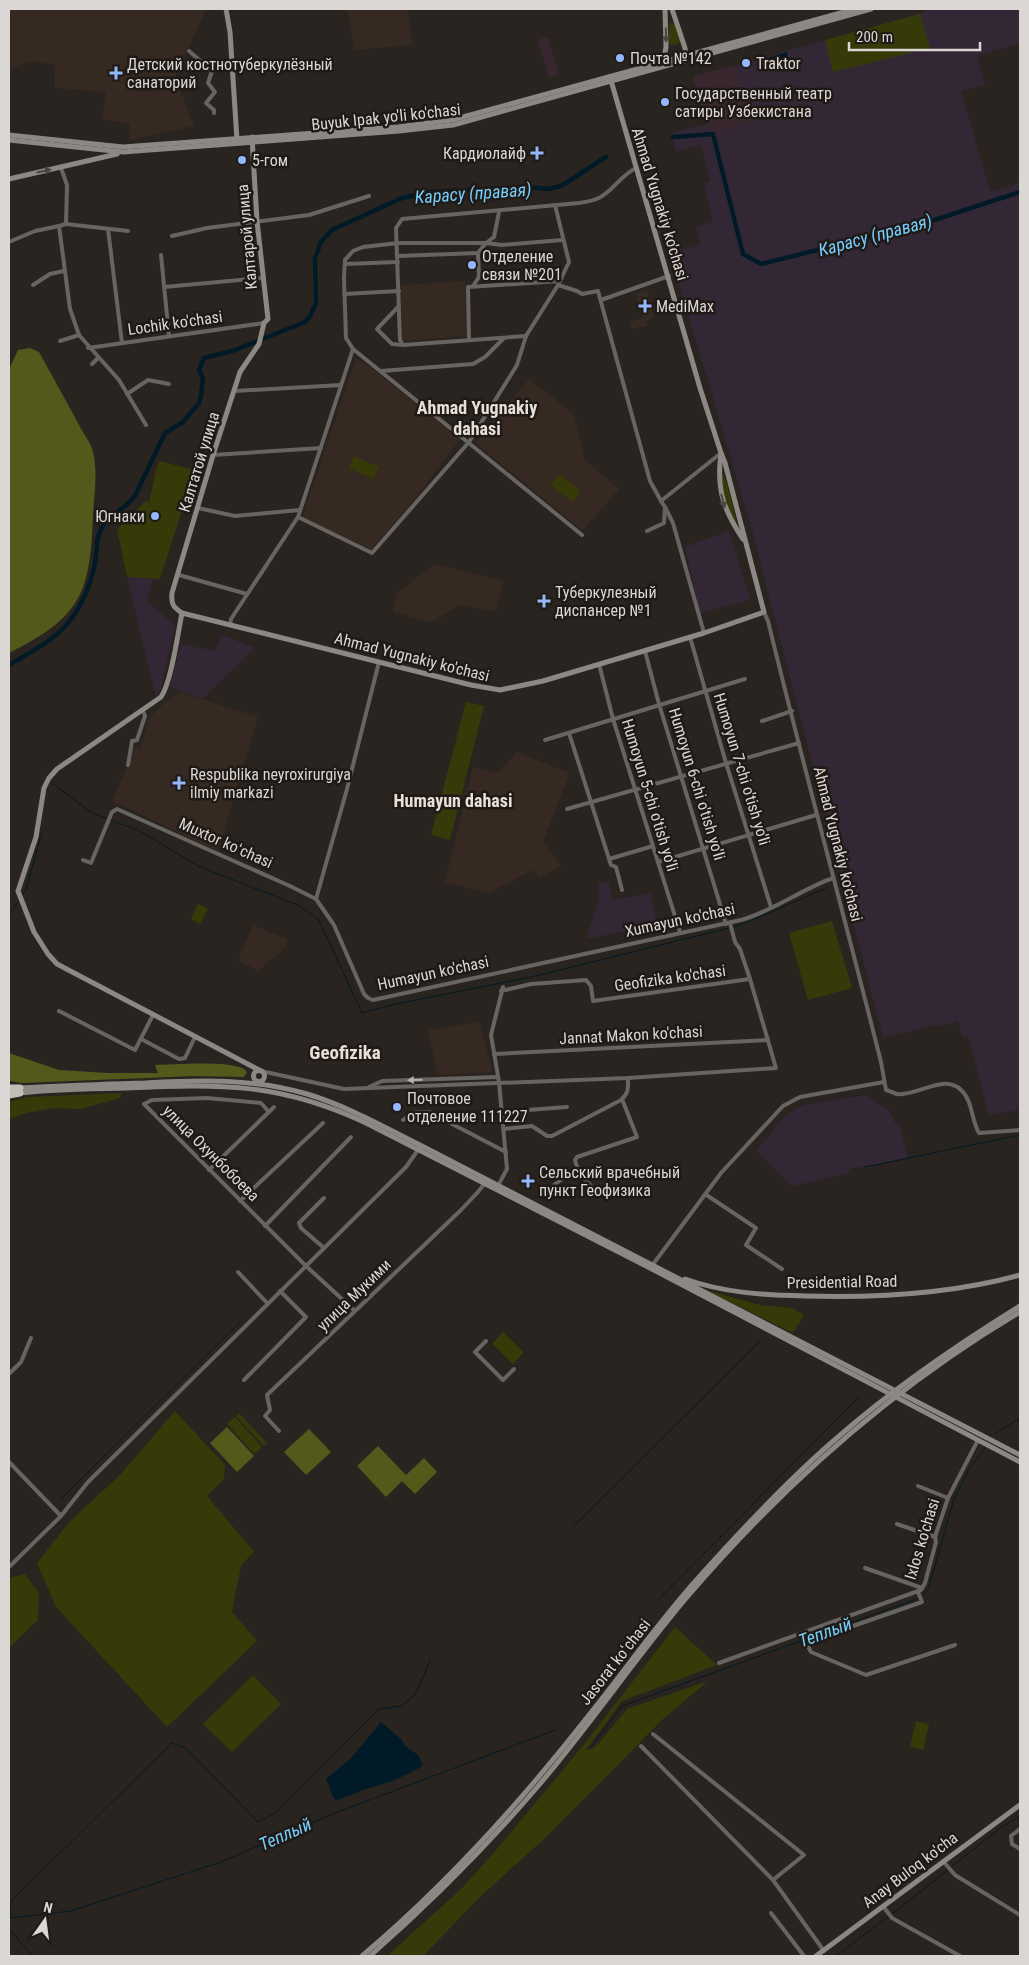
<svg xmlns="http://www.w3.org/2000/svg" width="1029" height="1965" font-family="'Roboto Condensed',sans-serif">
  <style>
    .commercial { fill: #38272f }
    .industrial { fill: #342735 }
    .built { fill: #352921 }
    .green { fill: #363a08 }
    .forest { fill: #53591b }
    .water { fill: #001a27 }
    .lines { fill: none; stroke-linecap: round; stroke-linejoin: round }
    .stream { stroke: #001a27; stroke-width: 1 }
    .canal { stroke: #001a27; stroke-width: 4.5 }
    .street { stroke: #676461; stroke-width: 4 }
    .secondary { stroke: #8c8883; stroke-width: 5 }
    .highway { stroke: #c3bcb5; stroke-width: 7 }
    .oneway { fill: #4b4642 }
    .oneway2 { fill: #b2afac }
    .poi-dot { fill: #94b7fd; stroke: #201a16; stroke-width: 2 }
    .labels { text-anchor: middle; dominant-baseline: central; stroke-width: 5; stroke-linejoin: round; paint-order: stroke }
    .poi-label { font-size: 16px; fill: #dbd7d4; stroke: #201a16; text-anchor: start }
    .street-label { font-size: 16px; fill: #dbd7d4; stroke: #201a16 }
    .water-label { font-size: 18px; font-style: italic; fill: #75cefd; stroke: #201a16 }
    .neighbourhood-label { font-size: 18px; font-weight: bold; fill: #e8dfda; stroke: #201a16 }
    .quarter-label { font-size: 19px; font-weight: bold; fill: #e8dfda; stroke: #201a16 }
  </style>
  <rect width="100%" height="100%" fill="#2a2420"/>
  <g class="commercial">
    <path d="M548,37L559,75L549,78L538,40Z"/>
    <path d="M736,65L753,123L709,134L693,76Z"/>
  </g>
  <g class="industrial">
    <path d="M925,9H1020V43L977,56L985,85L961,91L990,191L1004,189L1020,182V1110L989,1115L968,1036L962,1037L958,1021L939,1027L938,1024L883,1038L751,526L670,253L700,245L696,226L713,222L704,183L710,181L701,145L676,151L672,133L707,124L710,134L753,123L736,65L925,12Z"/>
    <path d="M729,531L750,600L700,613L685,547Z"/>
    <path d="M127,577L153,579L147,601L175,625L161,688L156,697Z"/>
    <path d="M222,635L255,648L203,698L173,689L170,686L181,644L215,651Z"/>
    <path d="M597,882H608L613,900L651,893L657,925L586,939L600,895Z"/>
    <path d="M866,1095L890,1111L895,1123H899L908,1158L849,1169V1173L792,1186L757,1150L785,1116L803,1105Z"/>
  </g>
  <g class="built">
    <path d="M9,9H206L175,77L194,126L129,140L130,124L102,119L106,92L55,88V65L31,61L9,69Z"/>
    <path d="M348,9H407L413,45L354,50Z"/>
    <path d="M465,281L467,336L403,341L400,285Z"/>
    <path d="M647,290L654,318L646,321L647,326L632,329L630,322L643,318L636,293Z"/>
    <path d="M356,358L375,371L460,439L411,504L371,549L302,518Z"/>
    <path d="M529,379L574,414L585,460L619,489L584,529H581L475,443Z"/>
    <path d="M434,564L504,581L496,611L461,605L430,622L393,612L397,593Z"/>
    <path d="M180,692L258,717L218,851L112,801L128,765L133,748L140,749L150,717L165,702H168Z"/>
    <path d="M517,752L570,773L543,842L562,866L539,878L533,870L488,893L445,882L473,767L499,773Z"/>
    <path d="M253,925L286,939L287,946L258,971L238,960Z"/>
    <path d="M479,1022L493,1072L438,1075L428,1030Z"/>
  </g>
  <g class="green">
    <path d="M920,14L930,48L833,72L825,40Z"/>
    <path d="M671,23L674,24L681,41L676,45H671L669,43V24Z"/>
    <path d="M354,456L379,467L373,479L349,468Z"/>
    <path d="M159,461L195,470L160,579L127,577L117,529L146,501L149,503L156,469Z"/>
    <path d="M721,470L728,486L737,524C725,508 723,489 721,470Z"/>
    <path d="M560,474L581,491L572,502L551,485Z"/>
    <path d="M466,702L484,706L450,840L431,835Z"/>
    <path d="M198,904L208,909L200,924L191,919Z"/>
    <path d="M832,921L852,988L808,1000L789,933Z"/>
    <path d="M122,1093L120,1098L81,1109L54,1108L26,1113L9,1119V1102L28,1097Z"/>
    <path d="M706,1290L760,1305L792,1308L804,1315L793,1333Z"/>
    <path d="M503,1332L524,1352L513,1364L492,1344Z"/>
    <path d="M175,1411L225,1465L224,1479L207,1496L254,1552L241,1565L232,1612L257,1641L167,1727L56,1607L37,1563L70,1521L118,1477Z"/>
    <path d="M239,1413L267,1443L264,1446L236,1416Z"/>
    <path d="M235,1417L262,1447L254,1454L227,1424Z"/>
    <path d="M25,1574L39,1593L38,1620L9,1648V1580L12,1577Z"/>
    <path d="M675,1627L717,1665L622,1701L586,1750L592,1749L599,1743L627,1709L708,1681L664,1718L546,1837L480,1897L423,1956H387L460,1890L492,1855L581,1748Z"/>
    <path d="M253,1675L281,1704L232,1752L203,1724Z"/>
    <path d="M916,1721L929,1724L923,1750L910,1747Z"/>
  </g>
  <g class="forest">
    <path d="M30,348L39,352C52,376 66,400 79,425C83,433 91,443 93,452C98,473 94,495 93,516C90,594 81,617 9,653V369L18,350Z"/>
    <path d="M9,1053L59,1070L107,1073H158L155,1065C172,1065 239,1059 247,1072L244,1077L195,1076L22,1083L9,1081Z"/>
    <path d="M227,1427L254,1456L237,1472L210,1443Z"/>
    <path d="M309,1429L331,1452L306,1475L284,1452Z"/>
    <path d="M378,1446L406,1475L424,1458L437,1472L415,1494L402,1481L386,1497L357,1466Z"/>
  </g>
  <g class="water">
    <path d="M787,52L788,58L768,64L767,58Z"/>
    <path d="M381,1722L401,1739L405,1746L418,1755L423,1766L393,1781L366,1789L338,1800L334,1799L326,1779L351,1758Z"/>
  </g>
  <g class="lines">
    <g class="stream">
      <path d="M52,783L92,813L140,831L198,866L300,906L319,920L362,1013L396,1004L536,976L725,929L746,923L826,888"/>
      <path d="M22,896L26,890L42,832"/>
      <path d="M9,915L20,899"/>
      <path d="M865,1167L1020,1135"/>
      <path d="M995,1434L1020,1418"/>
      <path d="M62,1498L240,1322"/>
      <path d="M574,1526L760,1341"/>
      <path d="M922,1596L928,1590L954,1499L969,1469L985,1448"/>
      <path d="M658,1600L858,1398"/>
      <path d="M591,1747L622,1706L919,1598"/>
      <path d="M951,1867L999,1829L1020,1816"/>
      <path d="M892,1914L948,1870"/>
      <path d="M11,1917L10,1902L172,1743L186,1748L258,1822L276,1813L379,1709L401,1706L415,1695L430,1661"/>
      <path d="M9,1918L71,1911L221,1862L330,1815L555,1730"/>
      <path d="M9,1929L33,1956"/>
      <path d="M836,1956L889,1916"/>
    </g>
    <g class="canal">
      <path d="M673,137L713,134L743,254L761,264L919,225L1020,192"/>
      <path d="M9,665C22,657 36,650 48,641C74,624 87,596 94,568C98,554 94,541 102,527C109,514 126,509 135,496L165,433L183,422L199,403L201,396L203,378L199,370L204,358L235,350L305,322L310,316L316,303L315,258L321,242L332,230L402,198L431,192L526,187L548,189L561,186L606,157"/>
    </g>
    <g class="street">
      <path d="M189,51L212,71L208,83L215,92L206,103L214,110V113"/>
      <path d="M61,168L67,185L66,224L59,226L70,309L79,335L119,380L146,425"/>
      <path d="M499,212L494,237L486,243H398L363,247L353,251L345,260L344,278L346,338L353,349L582,535"/>
      <path d="M66,224L128,231"/>
      <path d="M108,229L122,343"/>
      <path d="M172,236L207,228L309,215L369,196"/>
      <path d="M9,242L35,231L59,226"/>
      <path d="M161,255L169,336"/>
      <path d="M398,256L478,253L486,243L502,245L562,240"/>
      <path d="M345,264L398,262"/>
      <path d="M33,285L50,274L64,271"/>
      <path d="M558,285L577,291L582,294L598,291L650,481L661,501"/>
      <path d="M473,286L479,277L478,253"/>
      <path d="M164,287L262,278"/>
      <path d="M344,294L399,291"/>
      <path d="M601,300L669,276"/>
      <path d="M399,306L377,329L392,344L403,345"/>
      <path d="M526,336L403,345L400,340L396,228L402,219L579,203C586,202 593,201 599,198C613,191 620,176 636,168"/>
      <path d="M469,340L468,287L560,281"/>
      <path d="M60,341L79,335"/>
      <path d="M88,348L264,323"/>
      <path d="M92,364L98,358"/>
      <path d="M381,371L473,364L485,357L504,338"/>
      <path d="M234,391L341,385"/>
      <path d="M127,394L148,380L169,384"/>
      <path d="M213,455L321,448"/>
      <path d="M665,507L673,523L704,633"/>
      <path d="M198,508L235,516L300,510"/>
      <path d="M298,517L372,553L469,442L517,365L526,336L558,285L569,262L555,205"/>
      <path d="M647,531L664,523L665,507L661,501L721,453"/>
      <path d="M179,575L247,594"/>
      <path d="M764,612L768,621C804,769 844,915 881,1062L886,1090C890,1091 894,1093 897,1094C916,1097 944,1073 961,1090C973,1101 971,1120 979,1133L1020,1130"/>
      <path d="M230,625L231,619L298,517L353,349"/>
      <path d="M690,637L726,763L771,907"/>
      <path d="M645,651L659,704L726,924"/>
      <path d="M599,664L613,719L680,932"/>
      <path d="M762,721L792,711"/>
      <path d="M569,733L611,865L616,867L622,890"/>
      <path d="M545,740L745,679"/>
      <path d="M128,765L132,741L137,740L145,716L143,711"/>
      <path d="M567,809L799,743"/>
      <path d="M609,859L653,846"/>
      <path d="M83,860L91,863L112,812L117,809L290,886L316,899L334,925L364,994L368,998L373,1000L741,920C773,911 802,889 833,878"/>
      <path d="M658,862L816,815"/>
      <path d="M316,899L347,789L379,662"/>
      <path d="M501,991L531,984L586,980L591,986L593,1001L750,979"/>
      <path d="M59,1011L135,1050L153,1015"/>
      <path d="M141,1039L179,1059L185,1058L195,1037"/>
      <path d="M494,1054L768,1040"/>
      <path d="M261,1071L344,1089L628,1078L776,1068L750,979L740,949L735,942L730,923"/>
      <path d="M369,1087L382,1081L498,1077"/>
      <path d="M269,1112L261,1103L207,1098L152,1100L144,1104L306,1266L354,1310"/>
      <path d="M502,1112L567,1107"/>
      <path d="M403,1120L416,1112H429L506,1152"/>
      <path d="M504,1129L532,1126L547,1136H552L621,1100C629,1093 628,1088 628,1078"/>
      <path d="M209,1170L274,1107"/>
      <path d="M500,1182L507,1169L499,1082L491,1035L503,987"/>
      <path d="M554,1185L577,1168"/>
      <path d="M598,1193C588,1183 578,1174 575,1160L577,1157L637,1137L622,1099"/>
      <path d="M705,1194L756,1228L746,1245L782,1269"/>
      <path d="M240,1201L323,1123"/>
      <path d="M265,1226L351,1137"/>
      <path d="M324,1248L301,1228L299,1223L324,1198"/>
      <path d="M651,1267L721,1173L783,1106L800,1097L884,1082"/>
      <path d="M238,1272L268,1304"/>
      <path d="M486,1341L475,1352L503,1380L514,1369"/>
      <path d="M9,1374L21,1362L31,1338"/>
      <path d="M244,1380L306,1317L280,1291"/>
      <path d="M279,1431L265,1416L270,1410L267,1395L461,1210L477,1193L486,1182"/>
      <path d="M9,1462L61,1516"/>
      <path d="M918,1486L948,1498"/>
      <path d="M897,1524L935,1537"/>
      <path d="M9,1567L61,1516L88,1482L406,1167L420,1147"/>
      <path d="M865,1568L922,1588"/>
      <path d="M918,1592L922,1602L810,1641L808,1646L811,1652L866,1675L955,1645"/>
      <path d="M719,1663L921,1590L925,1583L936,1542L935,1537L948,1498L978,1440"/>
      <path d="M653,1734L804,1855L773,1880"/>
      <path d="M641,1746L773,1880L824,1951"/>
      <path d="M1020,1829L1011,1836L1012,1844L1020,1849"/>
      <path d="M943,1861L955,1875L1020,1915"/>
      <path d="M883,1906L892,1918L960,1956"/>
      <path d="M771,1913L804,1956"/>
    </g>
    <g class="secondary">
      <path d="M226,9L230,32L237,140"/>
      <path d="M672,9L685,48L686,59"/>
      <path d="M663,63L666,47L665,9"/>
      <path d="M9,135L123,147L398,127L452,120L855,9"/>
      <path d="M252,137L257,221L268,319L264,323L259,344L240,372L214,452L172,593C171,604 173,607 182,613L471,685L500,690L543,681L704,633L764,612L725,463L721,453L700,388L610,77"/>
      <path d="M9,140L123,152L399,131L453,125L871,9"/>
      <path d="M9,179L117,154"/>
      <path d="M721,454C716,489 724,511 743,539"/>
      <path d="M182,613C178,633 171,683 161,697L57,769L49,778L44,788L36,837L18,891L34,932L48,954L57,964L261,1071"/>
      <circle cx="259" cy="1076" r="5.5"/>
      <path d="M20,1088C62,1086 103,1084 145,1083C200,1080 253,1078 307,1094C347,1106 384,1127 420,1145L1020,1455"/>
      <path d="M20,1093C55,1089 91,1089 127,1088C220,1084 279,1082 366,1123L650,1268L1020,1462"/>
      <path d="M685,1279C724,1293 764,1295 805,1296C877,1298 951,1294 1020,1275"/>
      <path d="M362,1956C446,1885 521,1802 589,1715C626,1669 660,1620 700,1576C743,1528 789,1479 838,1437C894,1388 957,1345 1020,1306"/>
      <path d="M370,1956C430,1903 487,1846 539,1785C591,1724 636,1657 688,1596C783,1485 894,1387 1020,1312"/>
      <path d="M816,1956L1020,1805"/>
    </g>
    <g class="highway">
      <path d="M9,1088H20"/>
      <path d="M9,1095L20,1093"/>
    </g>
  </g>
  <defs><path id="oneway-solid" d="M-6-.8H1V-3.2L6.5 0L1 3.2V.8H-6Z" transform="scale(1.25)"/></defs>
  <g class="oneway">
    <use href="#oneway-solid" transform="translate(666 35) rotate(89)"/>
    <use href="#oneway-solid" transform="translate(44 171) rotate(-12)"/>
    <use href="#oneway-solid" transform="translate(723 501) rotate(76)"/>
  </g>
  <use class="oneway2" href="#oneway-solid" transform="translate(415 1080) rotate(178)"/>
  <g class="poi-dot">
    <circle cx="620" cy="58" r="5"/>
    <circle cx="746" cy="63" r="5"/>
    <path d="M113.5 65.5h5v5h5v5h-5v5h-5v-5h-5v-5h5z"/>
    <circle cx="665" cy="102" r="5"/>
    <path d="M534.5 145.5h5v5h5v5h-5v5h-5v-5h-5v-5h5z"/>
    <circle cx="242" cy="160" r="5"/>
    <circle cx="472" cy="265" r="5"/>
    <path d="M642.5 298.5h5v5h5v5h-5v5h-5v-5h-5v-5h5z"/>
    <circle cx="155" cy="516" r="5"/>
    <path d="M541.5 593.5h5v5h5v5h-5v5h-5v-5h-5v-5h5z"/>
    <path d="M176.5 775.5h5v5h5v5h-5v5h-5v-5h-5v-5h5z"/>
    <circle cx="397" cy="1107" r="5"/>
    <path d="M525.5 1173.5h5v5h5v5h-5v5h-5v-5h-5v-5h5z"/>
  </g>
  <g class="labels">
    <g class="poi-label">
      <text x="630" y="58">Почта №142</text>
      <text x="756" y="63">Traktor</text>
      <text x="127" y="64">Детский костнотуберкулёзный<tspan x="127" dy="18">санаторий</tspan></text>
      <text x="675" y="93">Государственный театр<tspan x="675" dy="18">сатиры Узбекистана</tspan></text>
      <text x="526" y="153" text-anchor="end">Кардиолайф</text>
      <text x="252" y="160">5-гом</text>
      <text x="482" y="256">Отделение<tspan x="482" dy="18">связи №201</tspan></text>
      <text x="656" y="306">MediMax</text>
      <text x="145" y="516" text-anchor="end">Югнаки</text>
      <text x="555" y="592">Туберкулезный<tspan x="555" dy="18">диспансер №1</tspan></text>
      <text x="190" y="774">Respublika neyroxirurgiya<tspan x="190" dy="18">ilmiy markazi</tspan></text>
      <text x="407" y="1098">Почтовое<tspan x="407" dy="18">отделение 111227</tspan></text>
      <text x="539" y="1172">Сельский врачебный<tspan x="539" dy="18">пункт Геофизика</tspan></text>
    </g>
    <g class="street-label">
      <text transform="translate(386 117) rotate(-6)">Buyuk Ipak yo'li ko'chasi</text>
      <text transform="translate(660 204) rotate(73)">Ahmad Yugnakiy ko'chasi</text>
      <text transform="translate(247 237) rotate(-95)">Калтарой улица</text>
      <text transform="translate(175 323) rotate(-8)">Lochik ko'chasi</text>
      <text transform="translate(199 462) rotate(-73)">Калтатой улица</text>
      <text transform="translate(412 657) rotate(14)">Ahmad Yugnakiy ko'chasi</text>
      <text transform="translate(742 769) rotate(73)">Humoyun 7-chi o'tish yo'li</text>
      <text transform="translate(697 784) rotate(73)">Humoyun 6-chi o'tish yo'li</text>
      <text transform="translate(650 795) rotate(73)">Humoyun 5-chi o'tish yo'li</text>
      <text transform="translate(226 843) rotate(24)">Muxtor koʻchasi</text>
      <text transform="translate(838 844) rotate(76)">Ahmad Yugnakiy ko'chasi</text>
      <text transform="translate(680 920) rotate(-12)">Xumayun ko'chasi</text>
      <text transform="translate(433 973) rotate(-12)">Humayun ko'chasi</text>
      <text transform="translate(670 978) rotate(-8)">Geofizika ko'chasi</text>
      <text transform="translate(631 1035) rotate(-3)">Jannat Makon ko'chasi</text>
      <text transform="translate(211 1153) rotate(45)">улица Охунбобоева</text>
      <text transform="translate(842 1282) rotate(-1)">Presidential Road</text>
      <text transform="translate(354 1295) rotate(-44)">улица Мукими</text>
      <text transform="translate(922 1539) rotate(-73)">Ixlos ko'chasi</text>
      <text transform="translate(615 1662) rotate(-52)">Jasorat koʻchasi</text>
      <text transform="translate(910 1870) rotate(-37)">Anay Buloq ko'cha</text>
    </g>
    <g class="water-label">
      <text transform="translate(473 193) rotate(-4)">Карасу (правая)</text>
      <text transform="translate(875 235) rotate(-15)">Карасу (правая)</text>
      <text transform="translate(825 1632) rotate(-20)">Теплый</text>
      <text transform="translate(285 1834) rotate(-24)">Теплый</text>
    </g>
    <g class="neighbourhood-label">
      <text x="477" y="407">Ahmad Yugnakiy<tspan x="477" dy="21">dahasi</tspan></text>
      <text x="453" y="800">Humayun dahasi</text>
    </g>
    <g class="quarter-label">
      <text x="345" y="1052">Geofizika</text>
    </g>
  </g>
  <rect width="1029" height="1965" fill="none" stroke="#dbd7d4" stroke-width="20"/>
  <g transform="translate(45 1920) rotate(14)" stroke="#201a16" stroke-width="4" paint-order="stroke">
  <path d="M0-4L9 19L0 12L-9 19Z" fill="#dbd7d4"/>
  <text y="-8" font-size="14" font-weight="bold" text-anchor="middle" fill="#dbd7d4">N</text>
  </g>
  <path d="M849 42v8h131v-8" fill="none" stroke="#dbd7d4" stroke-width="2.5"/>
  <text x="856" y="42" font-size="15" fill="#dbd7d4" stroke="#201a16" stroke-width="4" paint-order="stroke">200 m</text>
</svg>
